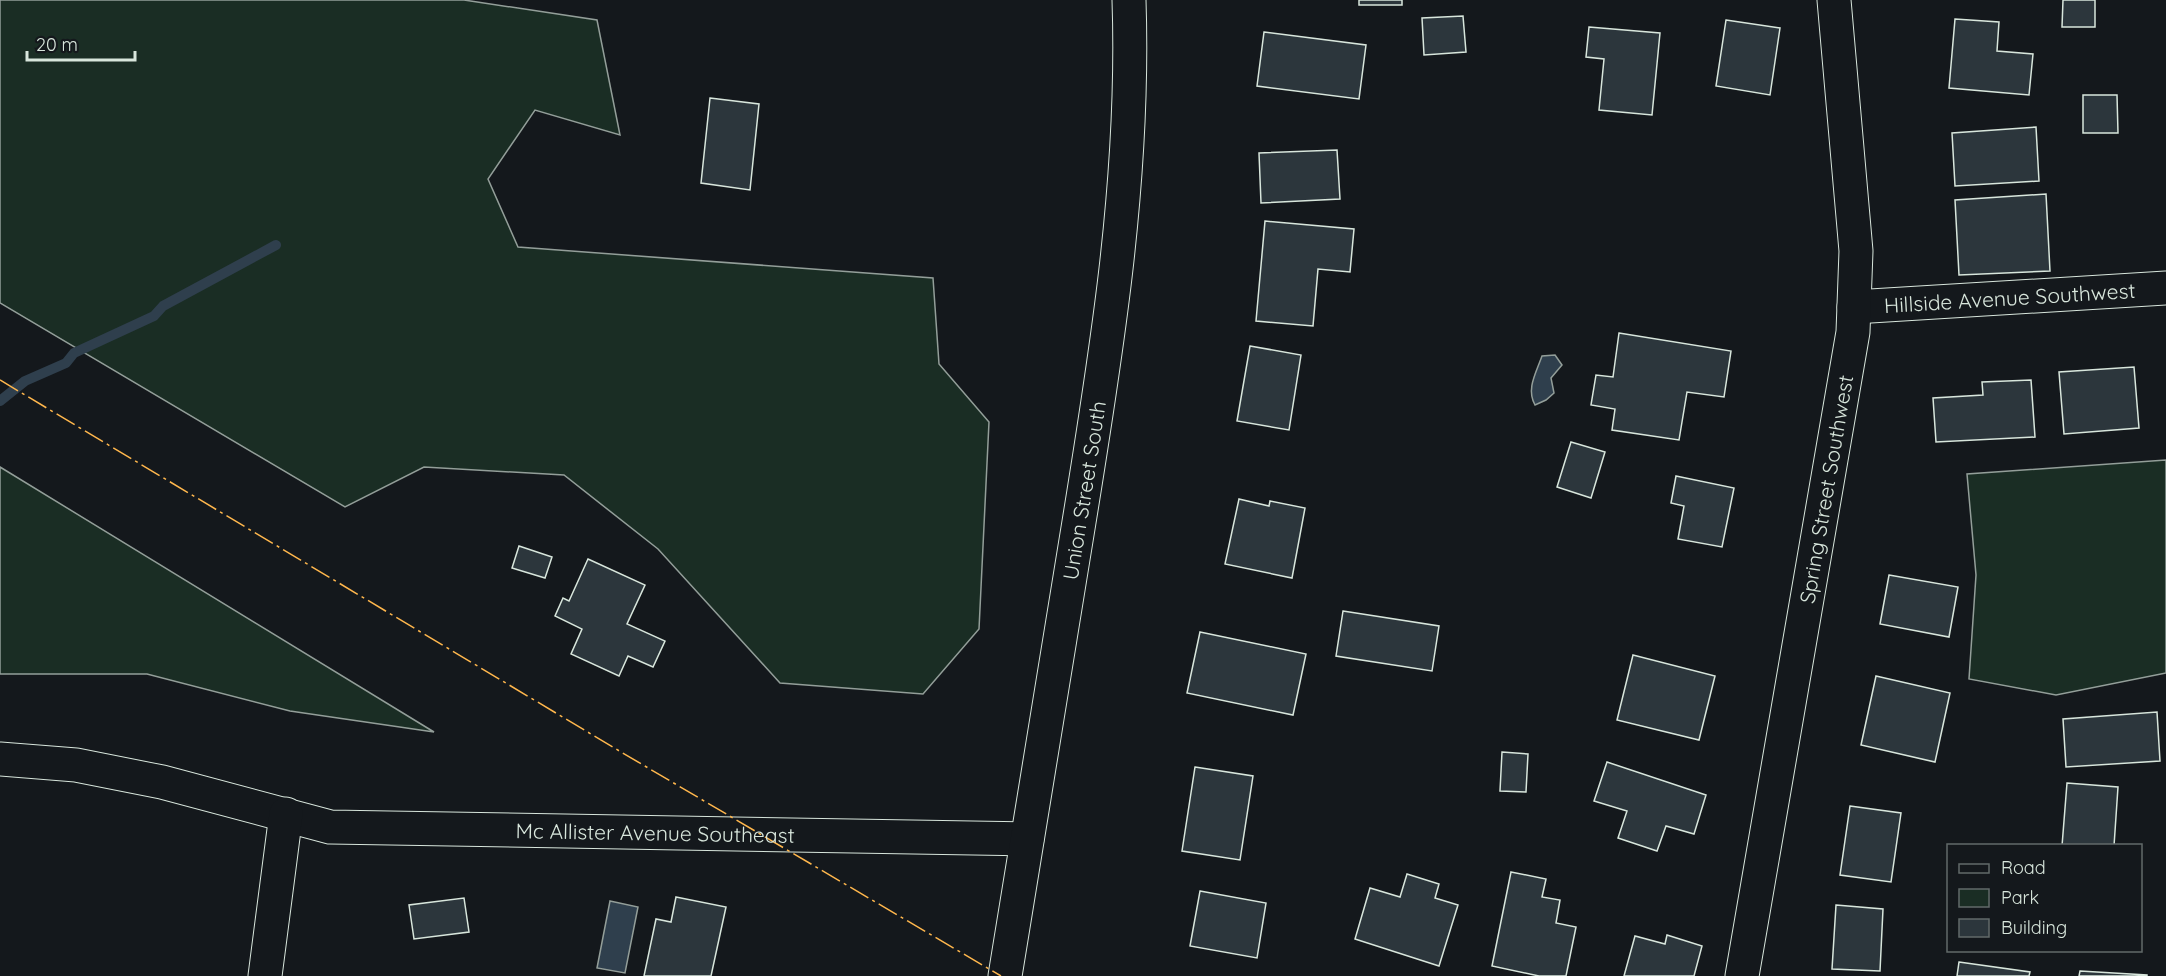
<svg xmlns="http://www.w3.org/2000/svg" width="2166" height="976" font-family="Quicksand,sans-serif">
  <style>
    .green { fill: #1a2d24; stroke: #939e99; stroke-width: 1.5 }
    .water { fill: #2f3f4d; stroke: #939e99; stroke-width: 1.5 }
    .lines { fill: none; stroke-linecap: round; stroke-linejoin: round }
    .stream { stroke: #2f3f4d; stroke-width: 10 }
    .building { fill: #2c363c; stroke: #d8e6dc; stroke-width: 1.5 }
    .minor-casing { stroke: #d8e6dc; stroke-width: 35 }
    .major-casing { stroke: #d8e6dc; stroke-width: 35 }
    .minor { stroke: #14181c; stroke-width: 33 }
    .major { stroke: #14181c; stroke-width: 33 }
    .power { stroke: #ffb74d; stroke-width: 1.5; stroke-dasharray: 21 4.5 3 4.5; stroke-linecap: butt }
    .labels { text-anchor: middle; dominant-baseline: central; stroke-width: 4.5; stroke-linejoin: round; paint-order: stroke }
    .street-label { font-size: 21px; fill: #d8e6dc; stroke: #14181c }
  </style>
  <rect width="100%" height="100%" fill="#14181c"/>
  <g class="green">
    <path d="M0,0H464L597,20L620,135L535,110L488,179L518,247L933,278L939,364L989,422L979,629L923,694L780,683L658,549L564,475L424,467L345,507L0,303Z"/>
    <path d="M2166,460V673L2056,695L1969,679L1976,575L1967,474Z"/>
    <path d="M0,467L434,732L290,711L147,674H0Z"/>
  </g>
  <g class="water">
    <path d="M1555,355L1562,365L1551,378L1554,393L1546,400L1535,405C1526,389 1536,373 1542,356Z"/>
    <path d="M610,901L638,907L625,973L597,968Z"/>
  </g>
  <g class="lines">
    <path class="stream" d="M0,401L25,381L66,363L74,353L154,316L163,306L276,245"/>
  </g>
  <g class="building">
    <rect x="1359" y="0" width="43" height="5"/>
    <path d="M2063,0H2095V27H2062Z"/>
    <path d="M1463,16L1466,52L1424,55L1422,18Z"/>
    <path d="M1955,19L1999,22L1997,51L2033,54L2029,95L1949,88Z"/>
    <path d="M1726,20L1780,28L1770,95L1716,86Z"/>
    <path d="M1589,27L1660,33L1652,115L1599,110L1604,59L1586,57Z"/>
    <path d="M1264,32L1366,45L1359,99L1257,86Z"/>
    <path d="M2083,95H2117L2118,133H2083Z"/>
    <path d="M710,98L759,104L750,190L701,183Z"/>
    <path d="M2036,127L2039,181L1955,186L1952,133Z"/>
    <path d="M1337,150L1340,199L1261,203L1259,153Z"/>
    <path d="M2046,194L2050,271L1959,275L1955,200Z"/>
    <path d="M1265,221L1354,229L1350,272L1318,269L1313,326L1256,321Z"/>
    <path d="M1619,333L1731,351L1724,397L1687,392L1679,440L1612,430L1615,409L1591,405L1596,375L1613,377Z"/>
    <path d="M1250,346L1301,355L1289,430L1237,421Z"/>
    <path d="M2134,367L2139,428L2064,434L2059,372Z"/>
    <path d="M2031,380L2035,437L1936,442L1933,398L1983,395L1982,382Z"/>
    <path d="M1571,442L1605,452L1591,498L1557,487Z"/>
    <path d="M1676,476L1734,488L1722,547L1678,539L1684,506L1671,503Z"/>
    <path d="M1239,499L1269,506L1270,501L1305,508L1292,578L1225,564Z"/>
    <path d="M519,546L552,557L545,578L512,568Z"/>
    <path d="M588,559L645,585L627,624L665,641L653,667L628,656L619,676L571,654L582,629L555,616L563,598L569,601Z"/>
    <path d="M1889,575L1958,587L1949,637L1880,624Z"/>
    <path d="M1343,611L1439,626L1432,671L1336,656Z"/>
    <path d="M1200,632L1306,654L1293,715L1187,693Z"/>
    <path d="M1633,655L1715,676L1699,740L1617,720Z"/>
    <path d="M1876,676L1950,693L1935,762L1861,745Z"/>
    <path d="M2157,712L2160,761L2066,767L2063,719Z"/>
    <path d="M1502,752L1528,754L1526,792L1500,791Z"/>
    <path d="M1607,762L1706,795L1694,834L1666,826L1657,851L1618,838L1627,811L1594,801Z"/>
    <path d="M1195,767L1253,776L1240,860L1182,851Z"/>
    <path d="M2067,783L2118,787L2114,846H2062Z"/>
    <path d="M1850,806L1901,813L1891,882L1840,875Z"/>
    <path d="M1511,872L1546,879L1542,897L1560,900L1556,923L1576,927L1566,976H1539L1492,966Z"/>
    <path d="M1407,874L1439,884L1435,898L1458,905L1439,966L1355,939L1370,888L1400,897Z"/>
    <path d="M1200,891L1266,903L1257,958L1190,946Z"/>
    <path d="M676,897L726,907L711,976H644L656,919L671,922Z"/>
    <path d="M464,898L469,932L414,939L409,905Z"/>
    <path d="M1836,905L1883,909L1880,971L1832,969Z"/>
    <path d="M1667,935L1702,946L1694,976H1624L1635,936L1665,944Z"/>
    <path d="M1959,962L2030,972L2029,976H1957Z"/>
    <path d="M2080,971L2147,975V976H2079Z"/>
  </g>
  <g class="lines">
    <defs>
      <g id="minor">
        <path id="s1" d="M1854,307L2166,288"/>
        <path id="s2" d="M0,759L76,765L162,782L330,827L1027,839"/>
        <path d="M265,976L286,814"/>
        <path id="s3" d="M1742,976L1853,332L1856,251L1834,0"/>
      </g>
      <g id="major">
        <path id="s4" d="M1005,976C1030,825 1054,673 1079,522C1107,350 1135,175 1129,0"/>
      </g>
    </defs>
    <use href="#minor" class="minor-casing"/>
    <use href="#major" class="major-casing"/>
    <use href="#minor" class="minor"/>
    <use href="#major" class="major"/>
    <path class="power" d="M0,380L616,749L1001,976"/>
  </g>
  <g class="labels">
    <g class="street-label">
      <text stroke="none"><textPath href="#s1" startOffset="156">Hillside Avenue Southwest</textPath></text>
      <text stroke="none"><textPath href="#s4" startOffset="492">Union Street South</textPath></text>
      <text stroke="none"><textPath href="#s3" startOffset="494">Spring Street Southwest</textPath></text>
      <text stroke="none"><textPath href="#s2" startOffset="663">Mc Allister Avenue Southeast</textPath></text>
    </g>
  </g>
  <rect x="1947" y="844" width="195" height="108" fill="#14181c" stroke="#626a69" stroke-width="1.5"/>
  <rect x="1959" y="864" width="30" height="9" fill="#14181c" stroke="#626a69" stroke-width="1.5"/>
  <text x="2001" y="874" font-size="18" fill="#d8e6dc">Road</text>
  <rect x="1959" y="889" width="30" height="18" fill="#1a2d24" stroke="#626a69" stroke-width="1.5"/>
  <text x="2001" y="904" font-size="18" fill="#d8e6dc">Park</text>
  <rect x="1959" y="919" width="30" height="18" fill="#2c363c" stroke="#626a69" stroke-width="1.5"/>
  <text x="2001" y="934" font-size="18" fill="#d8e6dc">Building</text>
  <path d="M27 51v9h108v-9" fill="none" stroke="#d8e6dc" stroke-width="3"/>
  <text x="36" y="51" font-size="18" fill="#d8e6dc" stroke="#14181c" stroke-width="4.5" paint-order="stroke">20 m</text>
</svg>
